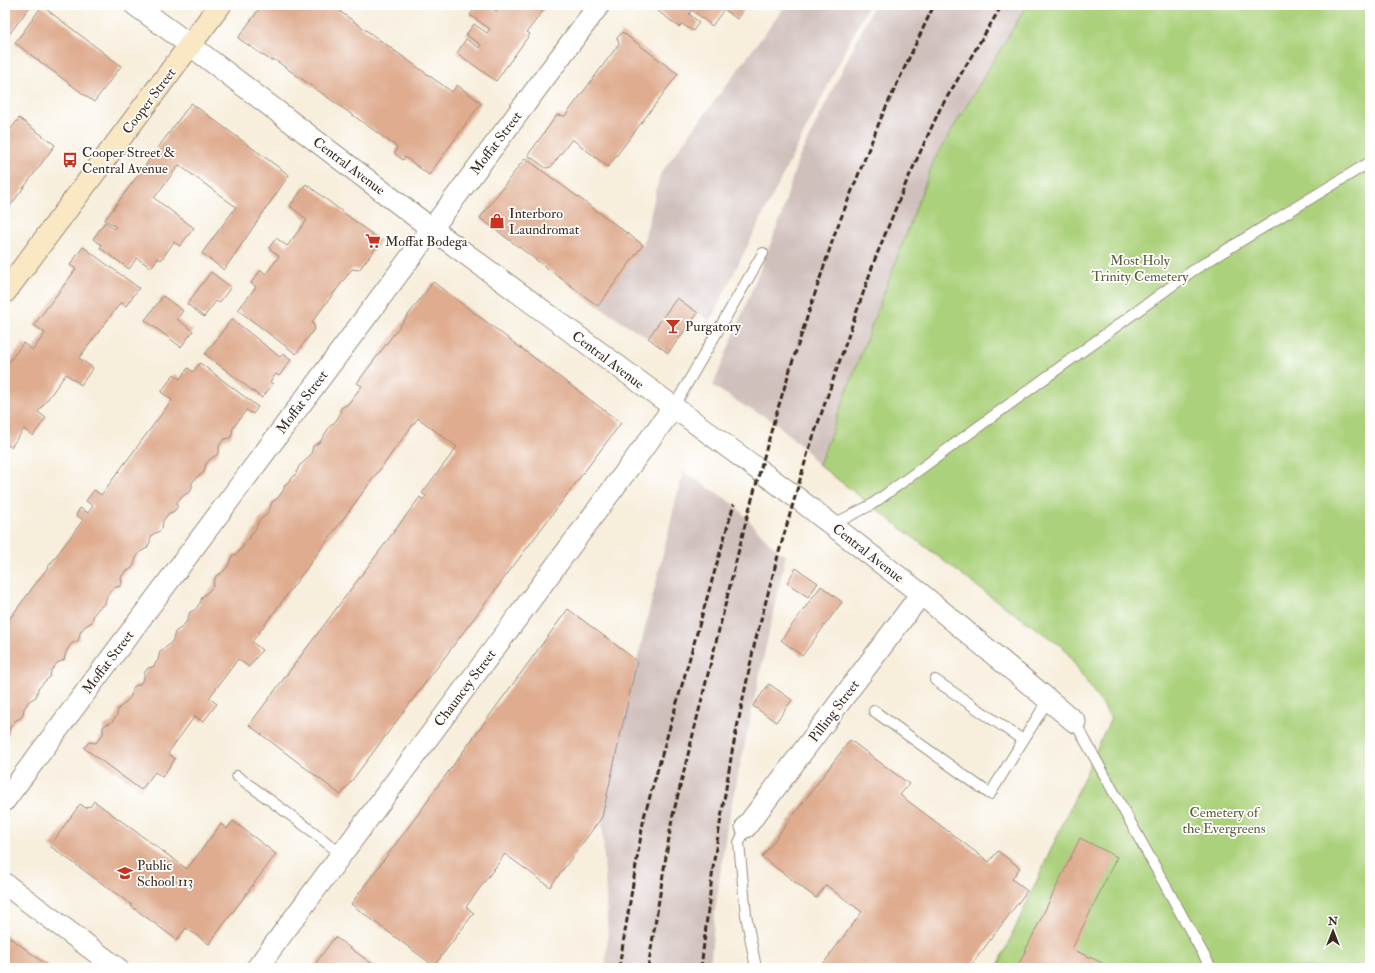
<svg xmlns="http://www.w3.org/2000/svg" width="1375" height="973" font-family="'IM FELL Double Pica',serif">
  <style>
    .industrial { fill: #d0c0bc }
    .green { fill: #abd17b; stroke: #737e4c }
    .building { fill: #dfac8f }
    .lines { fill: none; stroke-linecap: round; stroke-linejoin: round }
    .service-casing { stroke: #998c7d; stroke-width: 12 }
    .minor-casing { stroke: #998c7d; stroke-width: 23 }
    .secondary-casing { stroke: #998c7d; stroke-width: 24 }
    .service { stroke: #fff; stroke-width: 10 }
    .minor { stroke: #fff; stroke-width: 21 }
    .secondary { stroke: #fae7c3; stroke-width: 22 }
    .rail { stroke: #3b2a1e; stroke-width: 3; stroke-dasharray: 6 3; stroke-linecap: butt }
    .labels { text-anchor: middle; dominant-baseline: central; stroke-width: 3.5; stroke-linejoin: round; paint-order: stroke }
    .street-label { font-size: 14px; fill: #3b2a1e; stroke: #fff }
    .poi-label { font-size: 14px; fill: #3b2a1e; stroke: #fff; text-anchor: start }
    .park-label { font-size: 14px; fill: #5d5c3a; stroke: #fff }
  </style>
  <rect width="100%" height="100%" fill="#fff"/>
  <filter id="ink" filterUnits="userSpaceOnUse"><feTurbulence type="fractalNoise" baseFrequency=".025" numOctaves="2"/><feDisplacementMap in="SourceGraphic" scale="8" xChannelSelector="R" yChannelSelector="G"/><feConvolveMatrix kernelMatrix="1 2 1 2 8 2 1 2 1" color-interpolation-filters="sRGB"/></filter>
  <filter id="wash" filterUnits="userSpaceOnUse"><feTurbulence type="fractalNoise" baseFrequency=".012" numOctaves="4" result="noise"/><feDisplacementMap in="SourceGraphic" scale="16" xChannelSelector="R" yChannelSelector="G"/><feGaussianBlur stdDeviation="0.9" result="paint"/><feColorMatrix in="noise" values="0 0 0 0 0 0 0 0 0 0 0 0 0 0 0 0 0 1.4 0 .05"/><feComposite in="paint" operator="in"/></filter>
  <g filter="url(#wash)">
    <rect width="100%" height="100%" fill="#f7eedc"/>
    <g class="industrial">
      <path d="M786,5H868L710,321L677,298L648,338L598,306L643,245L660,174Z"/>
      <path d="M874,5H1027L934,160L819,465L812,459L808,452L774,421L746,407L713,386L780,220L797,162Z"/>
      <path d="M683,471L734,504L766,539L779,552L786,554L727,826L715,911L710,968H605L608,937L602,817L637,661Z"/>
    </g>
    <path class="green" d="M1027,5H1370V968H997L1111,718L1064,648L987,594L819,465L934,160Z"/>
    <g id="blocks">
      <g class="building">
        <path d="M5,5H31L5,40Z"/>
        <path d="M262,5H331L452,92L457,85L481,103L429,175L405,157L403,160L395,154L397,147L361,121L275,60H270L238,38Z"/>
        <path d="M477,5H488L496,11L501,5H547L527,32L530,34L496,81L457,53L466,39L479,48L481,45L466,35L474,24L487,33L490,29L470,15Z"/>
        <path d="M650,5H747L737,19L724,9L712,26L692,10L689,14L699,22L693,31L682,24L679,27Z"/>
        <path d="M42,6L121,66L94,102L15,43Z"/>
        <path d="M622,32L678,74L608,167L572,139L551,167L546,168L528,155L557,115L565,116L619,44L617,38Z"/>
        <path d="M191,103L289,175L224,270L202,253L236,207L179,165L154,198L194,228L180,246L174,242L161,260L158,258L151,268L137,258L129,269L100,248L102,245L93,239L105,222L114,229L116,227L105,220Z"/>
        <path d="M19,118L55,145L5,213V137Z"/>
        <path d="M525,158L643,245L598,306L480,218Z"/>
        <path d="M306,184L381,241L359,270L352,269L312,322L315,328L296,354L238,310L256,287L251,283L261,270L266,274L279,256L269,248L276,238L287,246L307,220L290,206Z"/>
        <path d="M83,247L139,288L126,306L121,302L79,358L93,368L81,385L66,374L38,412L46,418L33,436L24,429L11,447L5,443V368L23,343L33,350L45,333L34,325L76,269L70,265Z"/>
        <path d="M211,272L231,287L219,303L216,301L204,317L187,304Z"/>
        <path d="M433,282L621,423L341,795L249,725L420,497L423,500L426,496L422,493L457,447L418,418L252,642L262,650L249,667L238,659L209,698L217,704L203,722L195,716L168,753L175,759L162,777L155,772L141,790L84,748L89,742L96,743L103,734V727L105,725L112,722L117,715L118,709L125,703L131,696L132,689L136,685H139L144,678V673L148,668L153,667L158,660L160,651L168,646L173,640L175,632L181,628L187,621L190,612L195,610L200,603L202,597L209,591L213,586L214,581L216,576L223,572L228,566L232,556L238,553L256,528L259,520L265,516L269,510L272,502L278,498L283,491L285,485L296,474L299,466L306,460L311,454L313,446L320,442L330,426L335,422L339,416L341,408L348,404L362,386L357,383Z"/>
        <path d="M163,296L183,311L177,319L193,331L181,347L145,320Z"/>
        <path d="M677,298L698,313L668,353L648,338Z"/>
        <path d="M232,319L280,357L283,354L291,360L279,376L276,374L270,382L273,384L262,398L205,354Z"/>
        <path d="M200,363L258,407L253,414L246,410L233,428L232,435L230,438L224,439L219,446V451L217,455L210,459L206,464L204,472L196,478L192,483V488L190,492L183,496L177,502V508L173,512L169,513L163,521L162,529L158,532L153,534L150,539V542L147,548L140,552L136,558L134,565L131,569L126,571L121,577L122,582L120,586L113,588L107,596L105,604L99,608L94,614L92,622L84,627L80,633L79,639L77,641L71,644L66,652L64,660L57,663L51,671L50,677L44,682L38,689L36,697L29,701L24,709L23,715L19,719L16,720L10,727L8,735L5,737V625L83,520L76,515L80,508L88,513L93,506L86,501L94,490L101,495L172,400L161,392L174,374L180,379L188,368L193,372Z"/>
        <path d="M796,568L818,583L808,597L787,583Z"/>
        <path d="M821,586L842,602L802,656L781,640Z"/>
        <path d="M568,609L637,661L602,817L550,887L505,854L466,907L474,913L434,966L351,904L430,798H429Z"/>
        <path d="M769,684L792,700L776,722L753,706Z"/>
        <path d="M850,740L909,784L900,795L989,862L998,851L1020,868L1012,879L1027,891L969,968H820L862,912L826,885L816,898L762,857Z"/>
        <path d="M94,801L187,869L221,824L227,829L233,821L276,854L209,944L186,928L177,940L131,906L132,905L50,846L80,804L86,808L88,806L90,807Z"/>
        <path d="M1080,838L1117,857L1072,949L1113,968H1017Z"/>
        <path d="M5,934L51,968H5Z"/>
        <path d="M335,937L378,968H312Z"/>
      </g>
    </g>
  </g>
  <g filter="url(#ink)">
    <use href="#blocks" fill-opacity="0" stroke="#998c7d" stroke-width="1"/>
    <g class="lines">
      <defs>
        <g id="service">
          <path d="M673,408L763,253"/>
          <path d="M832,525L871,505L1195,269L1370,162"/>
          <path d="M935,680L1023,740"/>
          <path d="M874,711L990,794L1048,700"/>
          <path d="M1075,722L1211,968"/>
          <path d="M237,776L312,831L341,854"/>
          <path d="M746,827L739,843L746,915L756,968"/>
        </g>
        <g id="minor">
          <path d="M135,5L190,45L432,229L801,501L921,594L1075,722"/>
          <path d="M5,800L599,5"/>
          <path d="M746,827L921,594"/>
          <path d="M5,884L117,968"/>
          <path d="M257,968L673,408"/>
        </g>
        <path id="secondary" d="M5,292L220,5"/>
      </defs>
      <use href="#service" class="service-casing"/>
      <use href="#minor" class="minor-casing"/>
      <use href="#secondary" class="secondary-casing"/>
      <use href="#service" class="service"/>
      <use href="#minor" class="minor"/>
      <use href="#secondary" class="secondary"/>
      <g class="rail">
        <path d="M619,968L644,817L734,504"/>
        <path d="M648,968L672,819L747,517L774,421L792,363L835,233L881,118L934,5"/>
        <path d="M701,968L714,860L732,752L754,646L779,552L808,452L875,259L906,183L940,109L1002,5"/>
      </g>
    </g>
  </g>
  <defs>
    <symbol id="bus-bare" viewBox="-9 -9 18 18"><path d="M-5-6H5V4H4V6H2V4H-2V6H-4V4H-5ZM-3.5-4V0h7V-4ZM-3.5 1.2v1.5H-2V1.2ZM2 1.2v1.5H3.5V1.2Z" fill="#c8321e" stroke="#fff" stroke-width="2.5" paint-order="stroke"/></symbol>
    <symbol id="shop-bare" viewBox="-9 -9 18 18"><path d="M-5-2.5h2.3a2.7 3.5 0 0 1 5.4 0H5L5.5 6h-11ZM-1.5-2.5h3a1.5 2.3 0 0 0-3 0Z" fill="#c8321e" stroke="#fff" stroke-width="2.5" paint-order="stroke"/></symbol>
    <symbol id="supermarket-bare" viewBox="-9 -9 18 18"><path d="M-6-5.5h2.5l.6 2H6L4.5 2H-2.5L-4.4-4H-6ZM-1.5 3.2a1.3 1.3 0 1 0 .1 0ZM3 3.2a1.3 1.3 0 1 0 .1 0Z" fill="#c8321e" stroke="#fff" stroke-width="2.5" paint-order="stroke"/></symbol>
    <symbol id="bar-bare" viewBox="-9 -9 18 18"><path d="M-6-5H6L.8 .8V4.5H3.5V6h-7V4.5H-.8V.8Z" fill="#c8321e" stroke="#fff" stroke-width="2.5" paint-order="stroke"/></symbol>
    <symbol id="school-bare" viewBox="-9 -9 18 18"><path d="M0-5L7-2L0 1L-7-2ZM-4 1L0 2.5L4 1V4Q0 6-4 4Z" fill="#c8321e" stroke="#fff" stroke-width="2.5" paint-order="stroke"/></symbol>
  </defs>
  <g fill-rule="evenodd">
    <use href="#bus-bare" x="59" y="149" width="22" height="22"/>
    <use href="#shop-bare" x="486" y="210" width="22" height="22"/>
    <use href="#supermarket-bare" x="362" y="230" width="22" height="22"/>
    <use href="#bar-bare" x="662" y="315" width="22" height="22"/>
    <use href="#school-bare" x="114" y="862" width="22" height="22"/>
  </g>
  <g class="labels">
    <g class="street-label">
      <text transform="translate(149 101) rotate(-53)">Cooper Street</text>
      <text transform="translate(496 143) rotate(-53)">Moffat Street</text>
      <text transform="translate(349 166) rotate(37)">Central Avenue</text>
      <text transform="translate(608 360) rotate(37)">Central Avenue</text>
      <text transform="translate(302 402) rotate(-53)">Moffat Street</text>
      <text transform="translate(868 553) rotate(38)">Central Avenue</text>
      <text transform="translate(108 662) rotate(-53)">Moffat Street</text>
      <text transform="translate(465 688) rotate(-53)">Chauncey Street</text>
      <text transform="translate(834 711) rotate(-53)">Pilling Street</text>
    </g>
    <g class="poi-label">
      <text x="82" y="152">Cooper Street &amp;<tspan x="82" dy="16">Central Avenue</tspan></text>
      <text x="509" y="213">Interboro<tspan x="509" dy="16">Laundromat</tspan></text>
      <text x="385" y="241">Moffat Bodega</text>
      <text x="685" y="326">Purgatory</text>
      <text x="137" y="865">Public<tspan x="137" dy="16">School 113</tspan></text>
    </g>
    <g class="park-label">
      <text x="1140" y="260">Most Holy<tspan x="1140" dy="16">Trinity Cemetery</tspan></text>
      <text x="1224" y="812">Cemetery of<tspan x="1224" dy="16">the Evergreens</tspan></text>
    </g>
  </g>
  <rect width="1375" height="973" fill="none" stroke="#fff" stroke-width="20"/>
  <g transform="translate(1333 931)" stroke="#ffffff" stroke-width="3" paint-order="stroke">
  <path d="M0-3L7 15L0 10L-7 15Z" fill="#3b2a1e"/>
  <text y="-6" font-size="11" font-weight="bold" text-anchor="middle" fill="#3b2a1e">N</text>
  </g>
</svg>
